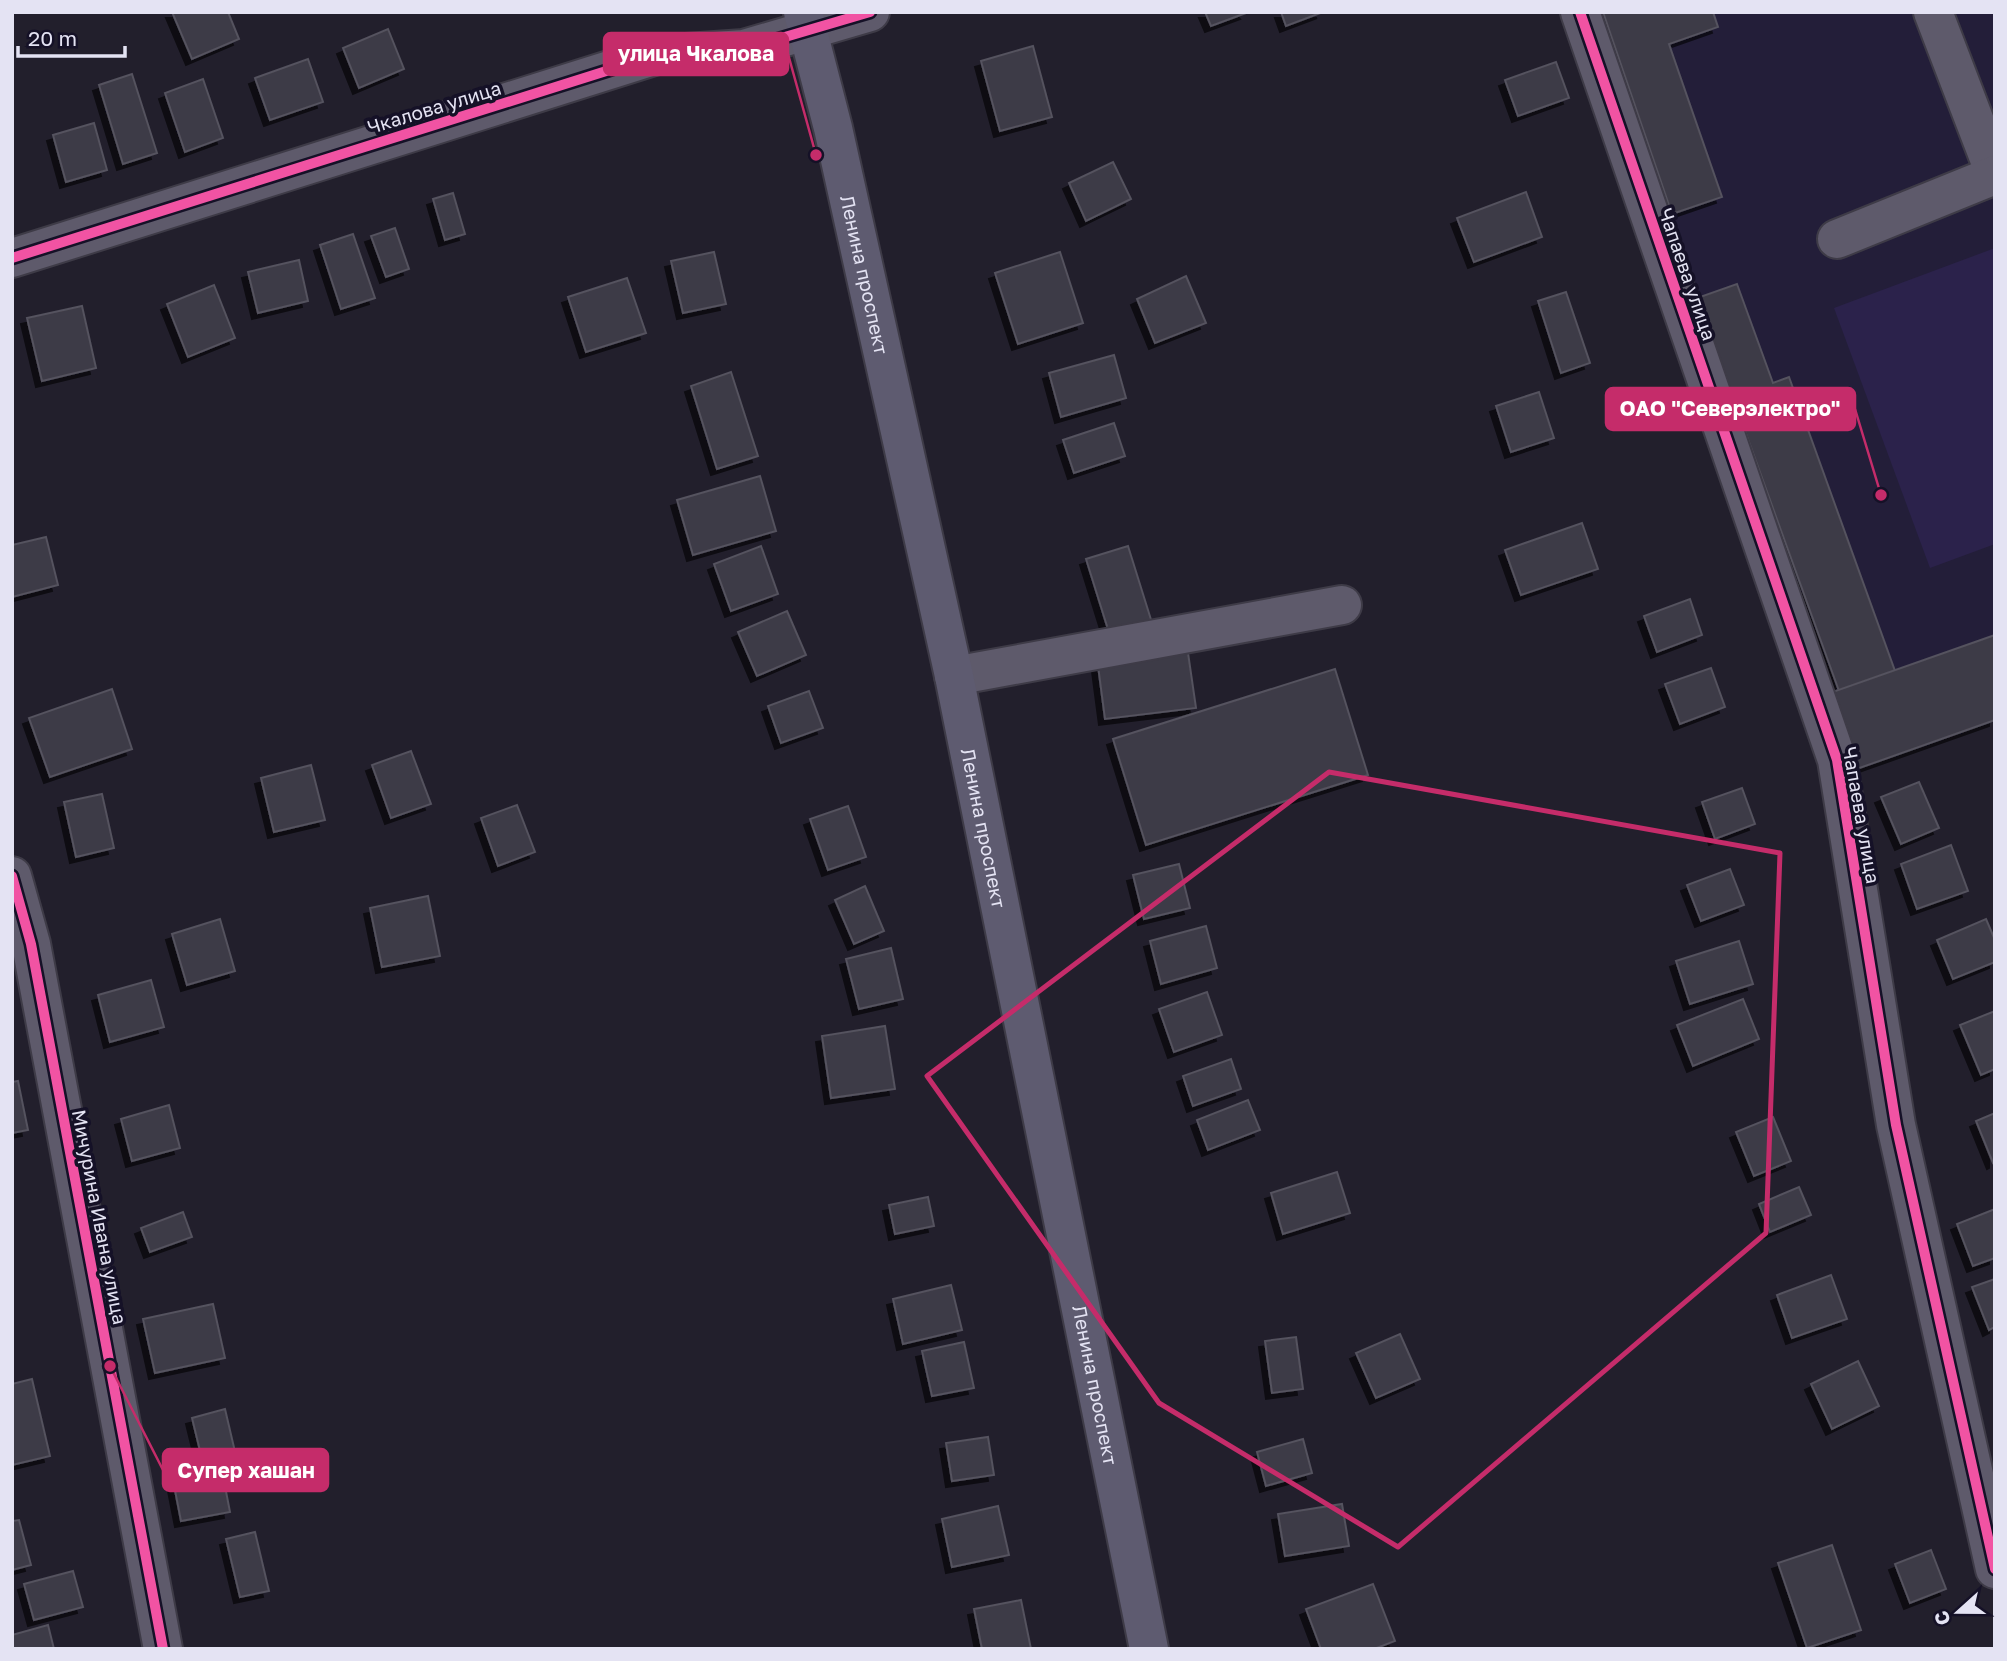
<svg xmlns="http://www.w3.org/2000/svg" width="2007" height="1661" font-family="'Golos Text',sans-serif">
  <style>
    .built { fill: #231e39 }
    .green { fill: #2b224b }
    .building { fill: #3e3b46; stroke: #54525e; stroke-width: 2; filter: url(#shadow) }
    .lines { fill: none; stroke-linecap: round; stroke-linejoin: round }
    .minor-casing { stroke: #3e3b47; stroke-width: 42 }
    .major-casing { stroke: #3e3b47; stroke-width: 42 }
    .minor { stroke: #5e5a6b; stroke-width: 38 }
    .major { stroke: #5e5b70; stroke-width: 38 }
    .cycleway-casing { stroke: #151127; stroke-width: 15 }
    .cycleway { stroke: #f153a3; stroke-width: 10 }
    .marked { fill: none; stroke: #c52c6a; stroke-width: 5; stroke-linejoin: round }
    .labels { text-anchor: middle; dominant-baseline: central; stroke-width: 7; stroke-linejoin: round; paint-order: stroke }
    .street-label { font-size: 19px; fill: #e4e3f3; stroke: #151127 }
    .leader { fill: none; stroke: #c52c6a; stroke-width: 2.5 }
    .callout-dot { fill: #c52c6a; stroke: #151127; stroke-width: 2.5 }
    .callout { fill: #c52c6a; stroke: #c52c6a; stroke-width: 2.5 }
    .callout-label { font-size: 21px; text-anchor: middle; font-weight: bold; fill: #fff }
  </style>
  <defs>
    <filter id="shadow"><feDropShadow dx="-6" dy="6" stdDeviation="0" flood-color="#0009"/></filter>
  </defs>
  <rect width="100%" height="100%" fill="#221f2c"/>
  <path class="built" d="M1603,12H1995V720L1851,771L1838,690L1697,298L1672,214Z"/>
  <path class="green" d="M1995,248V544L1930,568L1834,308Z"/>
  <g class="building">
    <path d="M172,12H228L239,39L192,59Z"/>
    <path d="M1205,12H1245L1246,13L1211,26Z"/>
    <path d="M1281,12H1323L1286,26Z"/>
    <path d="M1603,12H1713L1718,27L1669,44L1722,197L1672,214Z"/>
    <path d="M388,29L404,69L359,88L343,48Z"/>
    <path d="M1033,46L1052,117L1000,131L981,61Z"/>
    <path d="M308,59L323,102L270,120L255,78Z"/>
    <path d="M1556,62L1569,98L1518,116L1505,80Z"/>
    <path d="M132,74L157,153L123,164L99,85Z"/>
    <path d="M203,79L223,138L185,152L165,93Z"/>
    <path d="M94,123L107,170L66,182L53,135Z"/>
    <path d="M1113,162L1131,199L1086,221L1069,183Z"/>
    <path d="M1526,192L1542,237L1474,262L1457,218Z"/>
    <path d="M453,193L465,234L445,240L433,199Z"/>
    <path d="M395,228L409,269L386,277L371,236Z"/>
    <path d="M353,234L375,298L341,309L320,245Z"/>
    <path d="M714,252L726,304L683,313L671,261Z"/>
    <path d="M1060,252L1083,323L1018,344L995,273Z"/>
    <path d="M299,260L308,301L258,313L248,272Z"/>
    <path d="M1186,276L1206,323L1155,343L1137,299Z"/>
    <path d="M627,278L646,333L586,352L568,297Z"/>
    <path d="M1737,284L1773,383L1789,377L1895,671L1839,691L1697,298Z"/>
    <path d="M214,285L235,338L188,357L167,304Z"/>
    <path d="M1566,292L1590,363L1561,373L1538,301Z"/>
    <path d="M82,306L96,368L42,381L27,318Z"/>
    <path d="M1114,355L1126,398L1061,417L1049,373Z"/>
    <path d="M731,372L758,456L717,469L691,386Z"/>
    <path d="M1539,392L1554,438L1511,452L1496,406Z"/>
    <path d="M1114,423L1125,456L1074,473L1063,440Z"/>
    <path d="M760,476L776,531L693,555L677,500Z"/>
    <path d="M1582,523L1598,569L1521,595L1505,550Z"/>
    <path d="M46,537L58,585L12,597V545Z"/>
    <path d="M761,546L778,594L731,611L714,564Z"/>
    <path d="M1128,546L1153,626L1111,639L1086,559Z"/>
    <path d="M1690,599L1702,635L1657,652L1644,616Z"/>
    <path d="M787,611L806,655L757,676L738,632Z"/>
    <path d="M1995,635V720L1851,771L1824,695Z"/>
    <path d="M1187,646L1196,708L1105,719L1097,658Z"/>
    <path d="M1711,668L1725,707L1680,724L1665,684Z"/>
    <path d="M1335,669L1368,775L1146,845L1113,739Z"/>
    <path d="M112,689L132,749L50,777L29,718Z"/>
    <path d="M809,691L823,728L781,743L768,706Z"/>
    <path d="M411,751L431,804L391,818L372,765Z"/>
    <path d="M311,765L325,820L274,832L261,778Z"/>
    <path d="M1919,782L1939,828L1901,844L1881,797Z"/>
    <path d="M1742,788L1755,824L1715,839L1702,802Z"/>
    <path d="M102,794L114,848L76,857L64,802Z"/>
    <path d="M517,805L535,852L498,866L481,818Z"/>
    <path d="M848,806L866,857L828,870L810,819Z"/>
    <path d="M1951,845L1968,891L1917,909L1901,864Z"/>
    <path d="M1179,864L1190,908L1144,919L1133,875Z"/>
    <path d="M1730,869L1744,905L1701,921L1687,885Z"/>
    <path d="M865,886L884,931L854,944L835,900Z"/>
    <path d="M428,896L440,956L382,967L370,908Z"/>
    <path d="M220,919L235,971L187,985L172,934Z"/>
    <path d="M1986,919L1995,940V962L1953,979L1937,940Z"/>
    <path d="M1206,926L1217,968L1161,984L1150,941Z"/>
    <path d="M1739,941L1753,984L1690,1004L1676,961Z"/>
    <path d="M891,948L903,999L859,1009L846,959Z"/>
    <path d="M151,980L164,1027L110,1042L98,995Z"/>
    <path d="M1207,992L1222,1035L1174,1052L1159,1009Z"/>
    <path d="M1743,999L1759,1039L1693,1066L1677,1025Z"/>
    <path d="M1995,1011V1069L1981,1075L1960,1025Z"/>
    <path d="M885,1026L895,1089L831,1098L822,1036Z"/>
    <path d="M1231,1059L1241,1089L1193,1106L1183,1076Z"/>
    <path d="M18,1081L28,1130L12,1133V1082Z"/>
    <path d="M1248,1100L1260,1130L1208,1150L1197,1120Z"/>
    <path d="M169,1105L180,1148L132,1161L121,1119Z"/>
    <path d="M1995,1113V1162L1993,1163L1976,1121Z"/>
    <path d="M1773,1117L1791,1161L1754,1176L1736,1132Z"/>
    <path d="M1337,1172L1350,1213L1283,1234L1271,1193Z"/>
    <path d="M1799,1187L1811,1215L1770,1232L1759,1204Z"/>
    <path d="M928,1197L934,1226L895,1234L889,1205Z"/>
    <path d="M1995,1209V1258L1973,1266L1957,1224Z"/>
    <path d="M183,1212L192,1237L150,1252L141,1228Z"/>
    <path d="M1831,1275L1847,1319L1792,1338L1777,1295Z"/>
    <path d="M1995,1279V1327L1989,1330L1972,1287Z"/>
    <path d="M951,1285L962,1330L903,1344L893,1299Z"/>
    <path d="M213,1304L225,1358L155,1373L143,1319Z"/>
    <path d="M1400,1334L1420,1379L1376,1398L1356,1353Z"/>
    <path d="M1296,1337L1303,1389L1272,1393L1265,1341Z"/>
    <path d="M964,1342L974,1388L932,1396L922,1351Z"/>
    <path d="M1858,1361L1879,1406L1832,1429L1811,1384Z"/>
    <path d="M32,1379L50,1456L12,1465V1384Z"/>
    <path d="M225,1409L236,1456L203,1463L192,1418Z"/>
    <path d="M988,1437L994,1475L952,1481L946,1443Z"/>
    <path d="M1303,1439L1312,1473L1266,1486L1257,1452Z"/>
    <path d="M222,1471L230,1512L181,1521L173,1480Z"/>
    <path d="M1342,1504L1349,1546L1285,1556L1278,1514Z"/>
    <path d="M998,1506L1009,1555L952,1567L942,1519Z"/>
    <path d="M19,1520L31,1565L12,1570V1521Z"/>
    <path d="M255,1532L269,1591L240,1597L226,1539Z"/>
    <path d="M1832,1545L1861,1630L1807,1648L1778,1563Z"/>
    <path d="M1931,1550L1946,1589L1910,1603L1895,1564Z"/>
    <path d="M73,1571L83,1607L34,1620L24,1584Z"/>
    <path d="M1373,1584L1395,1641L1374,1649H1321L1306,1609Z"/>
    <path d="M1021,1600L1031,1649H982L974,1609Z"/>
    <path d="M48,1625L54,1649H12V1635Z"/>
  </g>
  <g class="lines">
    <defs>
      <g id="minor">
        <path d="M1580,12L1837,760L1896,1125L1995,1569"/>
        <path d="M1933,12L1995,174"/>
        <path d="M1837,239L1995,175"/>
        <path d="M12,258L657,55L744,49L870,12"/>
        <path d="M954,676L1342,605"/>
        <path d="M12,876L31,944L163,1649"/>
      </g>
      <g id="major">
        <path id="s1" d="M803,12L833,128L954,676L1149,1649"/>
      </g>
    </defs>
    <use href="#minor" class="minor-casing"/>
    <use href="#major" class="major-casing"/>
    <use href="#minor" class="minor"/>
    <use href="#major" class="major"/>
    <defs>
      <g id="cycleway">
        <path d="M1580,12L1837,760L1896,1125L1995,1569"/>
        <path d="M12,258L657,55L744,49L870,12"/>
        <path d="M12,876L31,944L163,1649"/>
      </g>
    </defs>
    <use href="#cycleway" class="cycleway-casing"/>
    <use href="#cycleway" class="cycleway"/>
  </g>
  <path class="marked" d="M1329,772L1780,853L1766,1233L1398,1547L1159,1403L927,1076Z"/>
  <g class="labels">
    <g class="street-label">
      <text transform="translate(434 107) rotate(-17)">Чкалова улица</text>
      <text stroke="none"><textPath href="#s1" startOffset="270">Ленина проспект</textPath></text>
      <text transform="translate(1688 274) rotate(71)">Чапаева улица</text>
      <text transform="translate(1862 815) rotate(80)">Чапаева улица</text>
      <text stroke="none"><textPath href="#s1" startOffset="836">Ленина проспект</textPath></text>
      <text transform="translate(100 1217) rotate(79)">Мичурина Ивана улица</text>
      <text stroke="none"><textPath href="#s1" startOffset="1404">Ленина проспект</textPath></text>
    </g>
  </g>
  <path class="leader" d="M816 155L788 54M1881 495L1855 409M110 1366L163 1470"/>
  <g class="callout-dot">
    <circle cx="816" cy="155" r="7"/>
    <circle cx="1881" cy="495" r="7"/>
    <circle cx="110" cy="1366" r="7"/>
  </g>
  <g class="callout">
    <rect x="604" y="33" width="184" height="42" rx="7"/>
    <rect x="1606" y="388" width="249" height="42" rx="7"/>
    <rect x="163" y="1449" width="165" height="42" rx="7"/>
  </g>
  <g class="callout-label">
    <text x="696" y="61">улица Чкалова</text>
    <text x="1730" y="416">ОАО "Северэлектро"</text>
    <text x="246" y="1478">Супер хашан</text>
  </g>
  <rect width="2007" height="1661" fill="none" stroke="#e4e3f3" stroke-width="28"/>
  <g transform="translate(1958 1612) rotate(249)" stroke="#151127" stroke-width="5" paint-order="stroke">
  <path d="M0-5L12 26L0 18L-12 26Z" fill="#e4e3f3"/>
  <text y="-10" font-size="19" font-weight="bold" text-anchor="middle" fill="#e4e3f3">С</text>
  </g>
  <path d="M18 46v10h107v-10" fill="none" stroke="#e4e3f3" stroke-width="3.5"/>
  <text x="28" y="46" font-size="21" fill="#e4e3f3" stroke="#151127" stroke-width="5" paint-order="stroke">20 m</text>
</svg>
